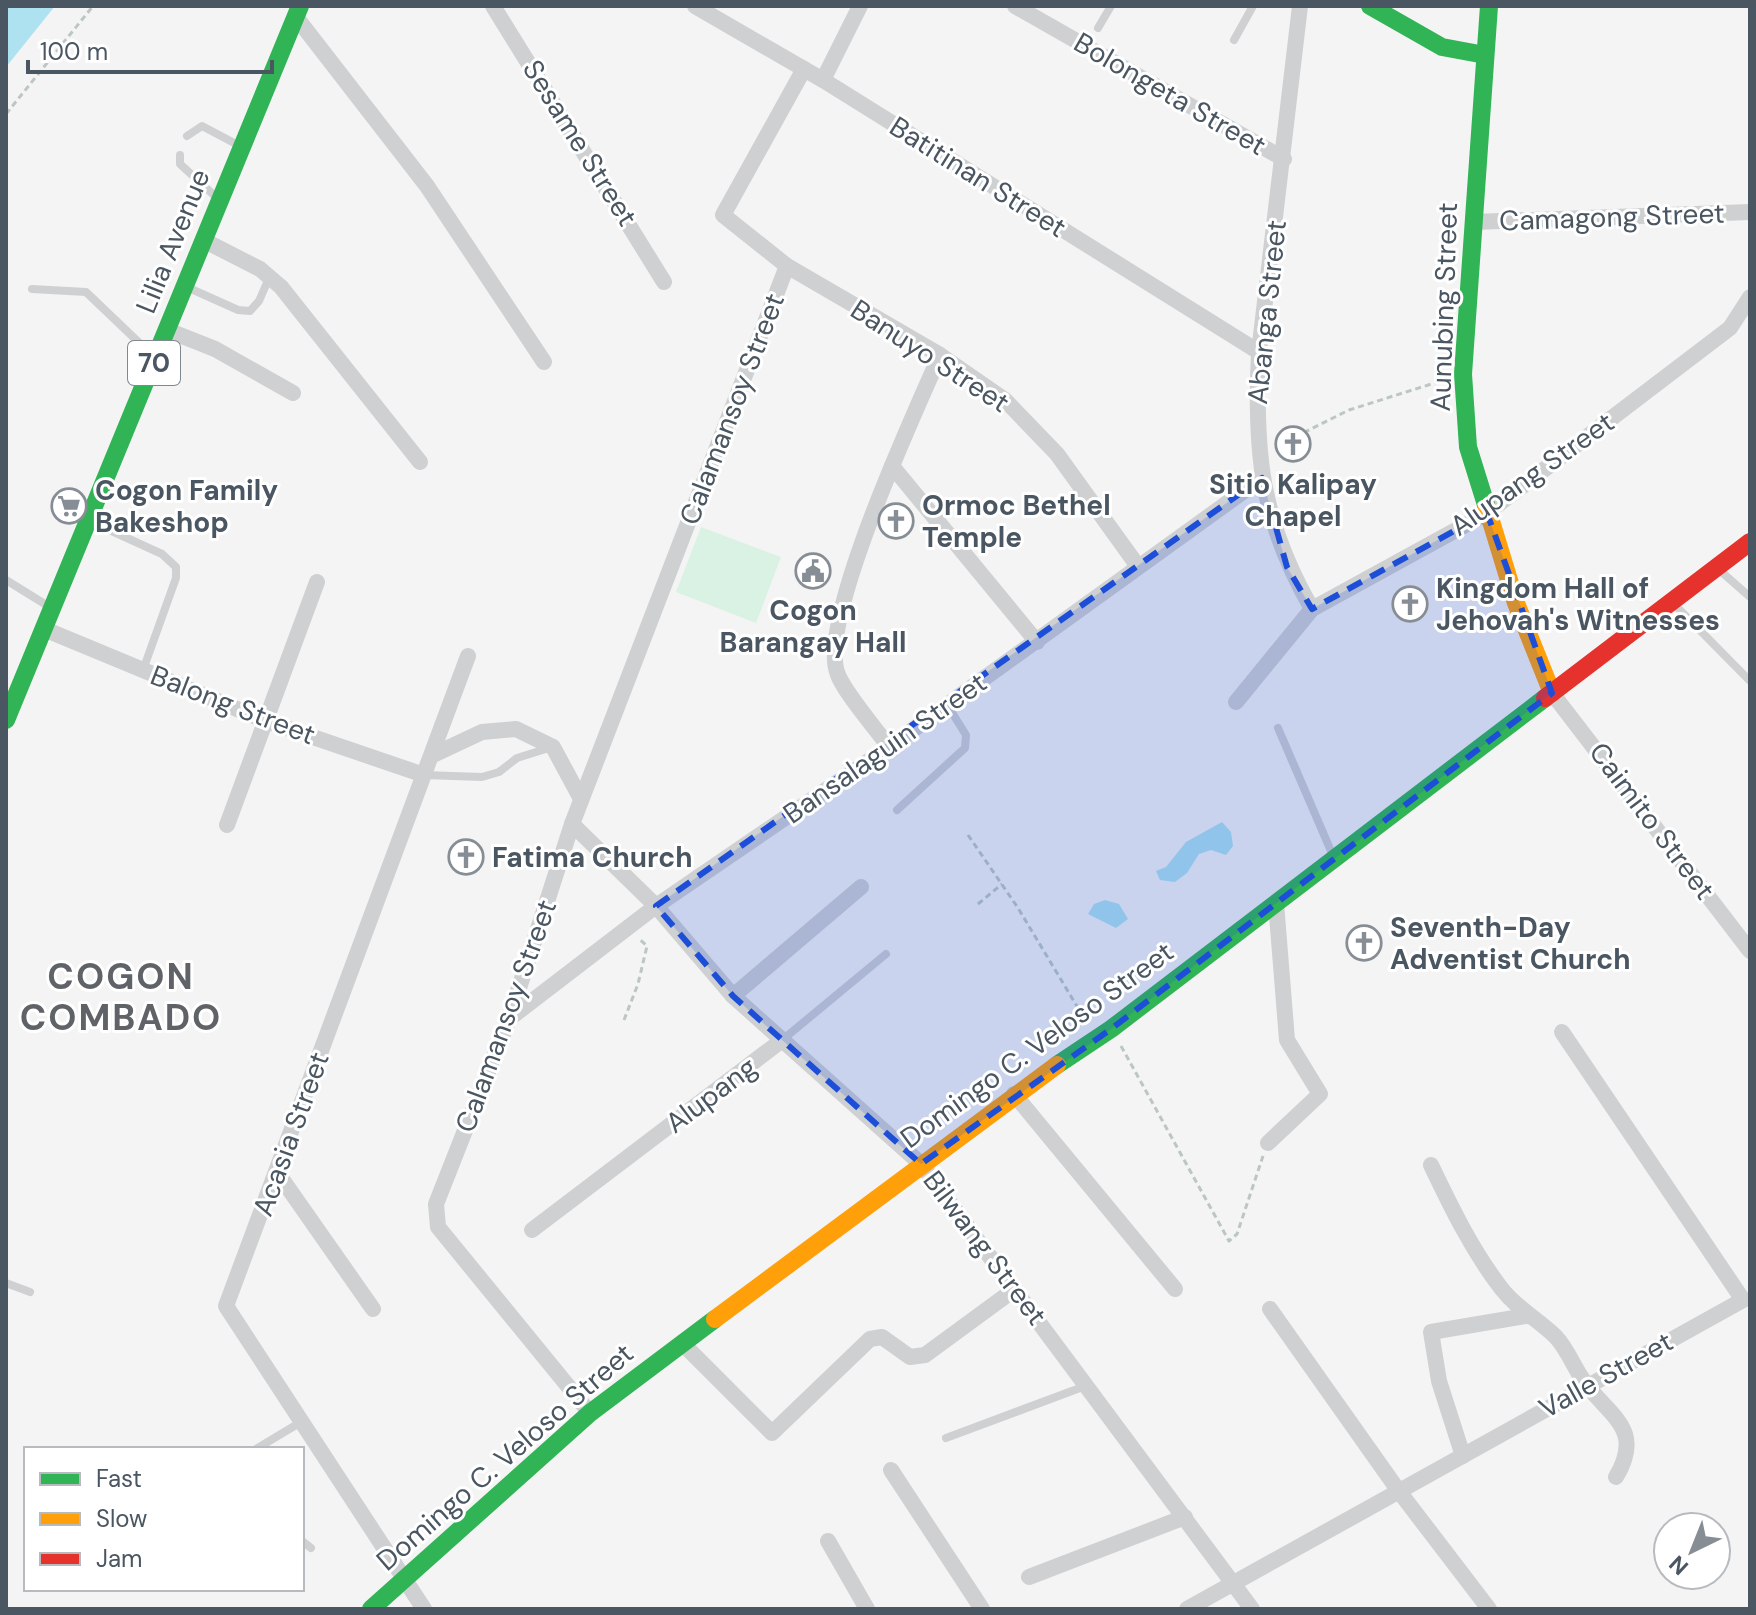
<svg xmlns="http://www.w3.org/2000/svg" width="1756" height="1615" font-family="'DM Sans',sans-serif">
  <style>
    .green { fill: #d9f2e3 }
    .water { fill: #aee2f0 }
    .lines { fill: none; stroke-linecap: round; stroke-linejoin: round }
    .path { stroke: #bcc7c4; stroke-width: 3; stroke-dasharray: 6 4; stroke-linecap: butt }
    .lane { stroke: #ced0d2; stroke-width: 8 }
    .street { stroke: #ced0d2; stroke-width: 16 }
    .fast { stroke: #30b455; stroke-width: 18 }
    .slow { stroke: #ff9f0a; stroke-width: 18 }
    .jam { stroke: #e5322d; stroke-width: 18 }
    .marked { fill: #1d4ed8; fill-opacity: 0.2; stroke: #1d4ed8; stroke-width: 6; stroke-dasharray: 16 10; stroke-linejoin: round }
    .labels { text-anchor: middle; dominant-baseline: central; stroke-width: 6; stroke-linejoin: round; paint-order: stroke }
    .shield { fill: #fff; stroke: #808990; stroke-width: 2 }
    .shield-label { font-size: 26px; font-weight: bold; fill: #4a5661 }
    .street-label { font-size: 28px; fill: #4a5661; stroke: #fff }
    .poi-label { font-size: 28px; font-weight: bold; fill: #4a5661; stroke: #fff; text-anchor: start }
    .district-label { font-size: 36px; font-weight: bold; letter-spacing: 2px; fill: #5f6368; stroke: #fff }
  </style>
  <rect width="100%" height="100%" fill="#f4f4f4"/>
  <path class="green" d="M701,527L781,557L756,623L676,592Z"/>
  <g class="water">
    <path d="M6,6H55L6,67Z"/>
    <path d="M1222,822L1231,832L1233,846L1226,855L1211,850L1199,854L1187,873L1175,882L1160,880L1156,871L1166,867L1186,842Z"/>
    <path d="M1105,900L1119,904L1128,919L1116,928L1088,914L1094,904Z"/>
  </g>
  <g class="lines">
    <g class="path">
      <path d="M6,114L93,6"/>
      <path d="M1277,446L1349,410L1444,380"/>
      <path d="M968,835L1018,908L1087,1023"/>
      <path d="M978,904L1002,884"/>
      <path d="M624,1020L638,984L647,946L638,938"/>
      <path d="M1121,1046L1229,1241L1237,1234L1263,1156"/>
    </g>
    <g class="lane">
      <path d="M1098,28L1111,6"/>
      <path d="M1234,40L1253,6"/>
      <path d="M187,136L202,126L238,145"/>
      <path d="M180,155V164L216,197"/>
      <path d="M189,288L238,310L250,311L259,301L269,278"/>
      <path d="M32,289L86,292L152,355"/>
      <path d="M94,523L162,554L176,567V578L143,670"/>
      <path d="M1717,568L1750,597"/>
      <path d="M6,580L48,606"/>
      <path d="M1672,602L1750,681"/>
      <path d="M1278,728L1334,858"/>
      <path d="M424,775L482,777L499,772L517,758L552,747"/>
      <path d="M897,810L965,748L966,735L948,706"/>
      <path d="M781,1041L886,954"/>
      <path d="M6,1283L30,1292"/>
      <path d="M946,1438L1088,1385"/>
      <path d="M256,1449L301,1422"/>
      <path d="M302,1541L311,1548"/>
    </g>
    <g class="street">
      <path d="M493,6L664,282"/>
      <path d="M695,6L823,80L1259,352"/>
      <path d="M1015,6L1284,159"/>
      <path d="M1300,6L1259,352C1254,452 1261,521 1312,609"/>
      <path d="M296,17L427,186L544,362"/>
      <path d="M804,69L723,215L787,266L940,355L1005,400L1057,454L1137,565"/>
      <path d="M823,80L860,6"/>
      <path d="M1474,222L1750,212"/>
      <path d="M203,240L260,269L281,287L420,462"/>
      <path d="M167,330L215,349L293,393"/>
      <path d="M892,466L1037,642"/>
      <path d="M44,629L266,721L424,775"/>
      <path d="M1552,693L1750,951"/>
      <path d="M1236,702L1312,609L1487,513L1730,328L1750,297"/>
      <path d="M889,747C877,730 842,690 837,672C819,618 915,413 940,355"/>
      <path d="M433,755L482,732L516,729L553,747L581,799"/>
      <path d="M572,824L656,906L733,996L921,1164L1252,1609"/>
      <path d="M227,825L317,582"/>
      <path d="M733,996L861,887"/>
      <path d="M510,1018L656,906L889,747L1262,478"/>
      <path d="M1014,1094L1175,1289"/>
      <path d="M1268,1143L1320,1094L1287,1040L1276,903"/>
      <path d="M1431,1165C1452,1209 1472,1250 1501,1288C1517,1309 1538,1319 1556,1337C1569,1351 1574,1369 1586,1384C1611,1417 1644,1430 1616,1477"/>
      <path d="M277,1172L373,1309"/>
      <path d="M532,1230L781,1041"/>
      <path d="M1270,1309L1398,1490L1489,1609"/>
      <path d="M683,1344L772,1433L870,1339L882,1337L910,1357L925,1355L1015,1289"/>
      <path d="M590,1413L438,1227L436,1204L509,1019L572,824L787,266"/>
      <path d="M1463,1456L1439,1381L1431,1332L1526,1316"/>
      <path d="M891,1470L982,1609"/>
      <path d="M828,1541L867,1609"/>
      <path d="M1029,1577L1185,1517"/>
      <path d="M424,1609L226,1306L468,656"/>
      <path d="M1187,1609L1743,1300L1562,1032"/>
    </g>
    <g class="fast">
      <path d="M1370,6L1442,47L1485,55"/>
      <path d="M1487,508L1468,447L1463,374L1489,6"/>
      <path d="M6,720L300,6"/>
      <path d="M1057,1065L1111,1029L1545,698"/>
      <path d="M371,1609L590,1413L715,1319"/>
    </g>
    <g class="slow">
      <path d="M1487,508L1516,603L1552,693"/>
      <path d="M715,1319L1057,1065"/>
    </g>
    <path class="jam" d="M1545,698L1750,542"/>
  </g>
  <path class="marked" d="M1262,478L1287,567L1312,609L1487,513L1552,693L1111,1029L921,1164L733,996L656,906Z"/>
  <defs>
    <symbol id="church-ring" viewBox="-11 -11 22 22"><circle r="9.5" fill="#fff" stroke="#868d94" stroke-width="1.5"/><path d="M-1.2-6h2.4v3.5h3.3v2.4h-3.3V6h-2.4V-.1h-3.3v-2.4h3.3Z" fill="#868d94"/></symbol>
    <symbol id="supermarket-ring" viewBox="-11 -11 22 22"><circle r="9.5" fill="#fff" stroke="#868d94" stroke-width="1.5"/><path d="M-6-5.5h2.5l.6 2H6L4.5 2H-2.5L-4.4-4H-6ZM-1.5 3.2a1.3 1.3 0 1 0 .1 0ZM3 3.2a1.3 1.3 0 1 0 .1 0Z" fill="#868d94"/></symbol>
    <symbol id="civic-ring" viewBox="-11 -11 22 22"><circle r="9.5" fill="#fff" stroke="#868d94" stroke-width="1.5"/><path d="M-.6-6.5H3V-4.5H.6V-3L4-1V1h2V6H-6V1h2V-1L-.6-3ZM-1.2 2.5V6h2.4V2.5Z" fill="#868d94"/></symbol>
  </defs>
  <g fill-rule="evenodd">
    <use href="#church-ring" x="1273" y="424" width="40" height="40"/>
    <use href="#supermarket-ring" x="49" y="486" width="40" height="40"/>
    <use href="#church-ring" x="876" y="501" width="40" height="40"/>
    <use href="#civic-ring" x="793" y="551" width="40" height="40"/>
    <use href="#church-ring" x="1390" y="584" width="40" height="40"/>
    <use href="#church-ring" x="446" y="837" width="40" height="40"/>
    <use href="#church-ring" x="1344" y="923" width="40" height="40"/>
  </g>
  <g class="labels">
    <rect class="shield" x="128" y="341" width="52" height="44" rx="6"/>
    <g class="shield-label">
      <text x="154" y="363">70</text>
    </g>
    <g class="street-label">
      <text transform="translate(1170 94) rotate(30)">Bolongeta Street</text>
      <text transform="translate(580 143) rotate(58)">Sesame Street</text>
      <text transform="translate(978 177) rotate(32)">Batitinan Street</text>
      <text transform="translate(1612 217) rotate(-2)">Camagong Street</text>
      <text transform="translate(173 241) rotate(-68)">Lilia Avenue</text>
      <text transform="translate(1444 307) rotate(-88)">Aunubing Street</text>
      <text transform="translate(1267 312) rotate(-84)">Abanga Street</text>
      <text transform="translate(930 356) rotate(33)">Banuyo Street</text>
      <text transform="translate(732 409) rotate(-69)">Calamansoy Street</text>
      <text transform="translate(1532 474) rotate(-35)">Alupang Street</text>
      <text transform="translate(233 705) rotate(21)">Balong Street</text>
      <text transform="translate(885 748) rotate(-35)">Bansalaguin Street</text>
      <text transform="translate(1652 821) rotate(53)">Caimito Street</text>
      <text transform="translate(506 1016) rotate(-70)">Calamansoy Street</text>
      <text transform="translate(1037 1045) rotate(-36)">Domingo C. Veloso Street</text>
      <text transform="translate(711 1095) rotate(-37)">Alupang</text>
      <text transform="translate(291 1134) rotate(-70)">Acasia Street</text>
      <text transform="translate(985 1248) rotate(53)">Bilwang Street</text>
      <text transform="translate(1606 1375) rotate(-29)">Valle Street</text>
      <text transform="translate(505 1457) rotate(-41)">Domingo C. Veloso Street</text>
    </g>
    <g class="poi-label">
      <text x="1293" y="484" text-anchor="middle">Sitio Kalipay<tspan x="1293" dy="32">Chapel</tspan></text>
      <text x="95" y="490">Cogon Family<tspan x="95" dy="32">Bakeshop</tspan></text>
      <text x="922" y="505">Ormoc Bethel<tspan x="922" dy="32">Temple</tspan></text>
      <text x="1436" y="588">Kingdom Hall of<tspan x="1436" dy="32">Jehovah's Witnesses</tspan></text>
      <text x="813" y="610" text-anchor="middle">Cogon<tspan x="813" dy="32">Barangay Hall</tspan></text>
      <text x="492" y="857">Fatima Church</text>
      <text x="1390" y="927">Seventh-Day<tspan x="1390" dy="32">Adventist Church</tspan></text>
    </g>
    <g class="district-label">
      <text x="121" y="976">COGON<tspan x="121" dy="41">COMBADO</tspan></text>
    </g>
  </g>
  <rect width="1756" height="1615" fill="none" stroke="#4a5661" stroke-width="16"/>
  <rect x="24" y="1447" width="280" height="144" fill="#ffffff" stroke="#b7bbc0" stroke-width="2"/>
  <rect x="40" y="1473" width="40" height="12" fill="#30b455" stroke="#b7bbc0" stroke-width="2"/>
  <text x="96" y="1487" font-size="24" fill="#4a5661">Fast</text>
  <rect x="40" y="1513" width="40" height="12" fill="#ff9f0a" stroke="#b7bbc0" stroke-width="2"/>
  <text x="96" y="1527" font-size="24" fill="#4a5661">Slow</text>
  <rect x="40" y="1553" width="40" height="12" fill="#e5322d" stroke="#b7bbc0" stroke-width="2"/>
  <text x="96" y="1567" font-size="24" fill="#4a5661">Jam</text>
  <g transform="translate(1692 1551) rotate(223)"><circle r="38" fill="#ffffff" stroke="#b7bbc0" stroke-width="2"/>
  <path d="M0-6L14 30L0 20L-14 30Z" fill="#868d94"/>
  <text y="-12" font-size="22" font-weight="bold" text-anchor="middle" fill="#4a5661">N</text>
  </g>
  <path d="M28 60v12h244v-12" fill="none" stroke="#4a5661" stroke-width="4"/>
  <text x="40" y="60" font-size="24" fill="#4a5661" stroke="#ffffff" stroke-width="6" paint-order="stroke">100 m</text>
</svg>
